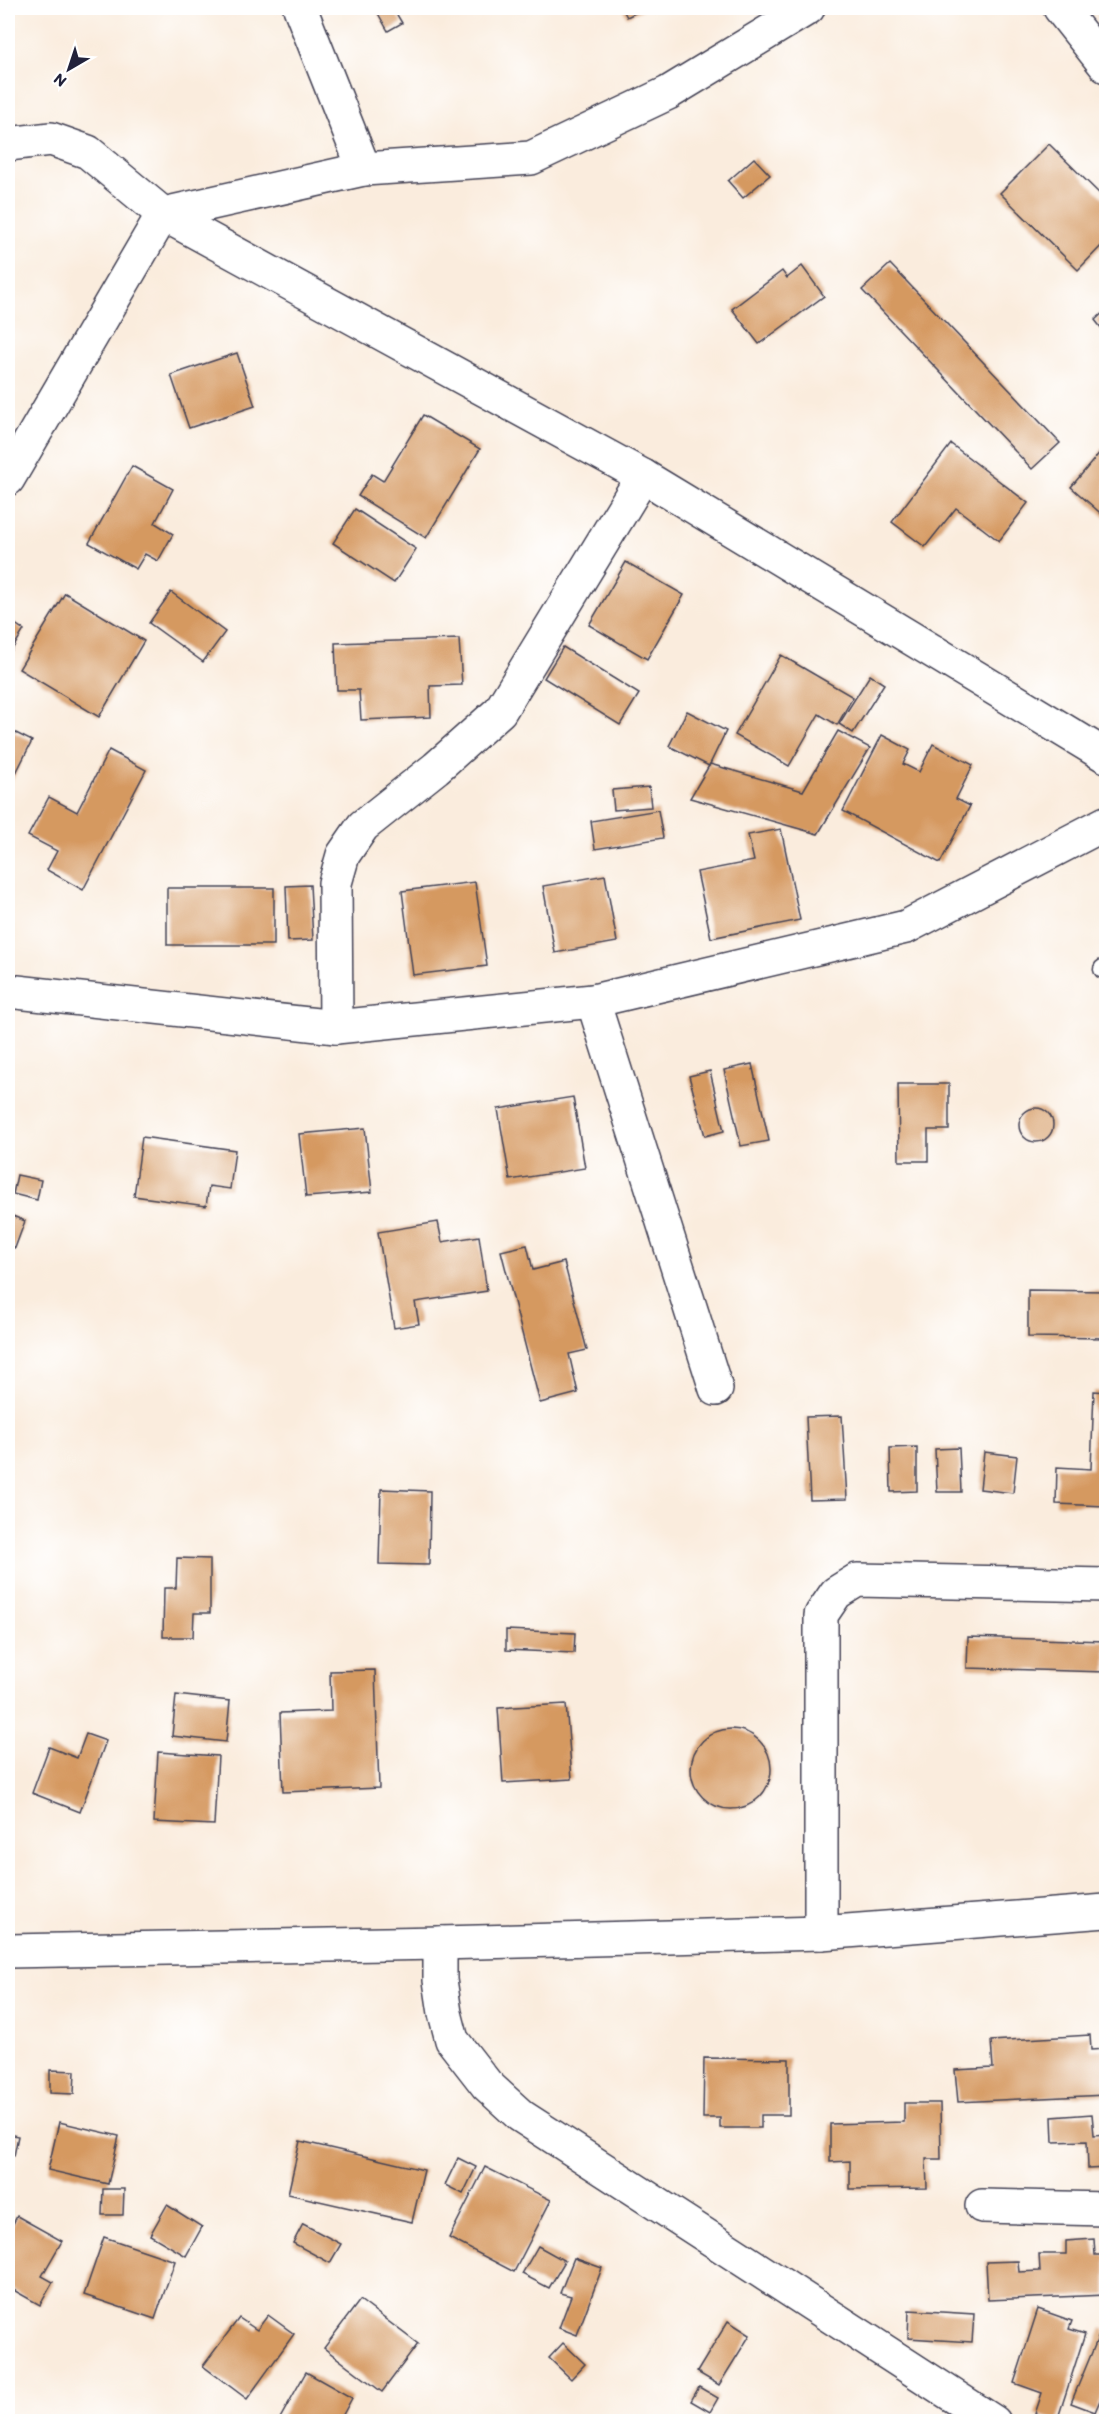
<svg xmlns="http://www.w3.org/2000/svg" width="1114" height="2429" font-family="Itim,sans-serif">
  <style>
    .building { fill: #d59960 }
    .lines { fill: none; stroke-linecap: round; stroke-linejoin: round }
    .service-casing { stroke: #424053; stroke-width: 21 }
    .minor-casing { stroke: #424053; stroke-width: 36 }
    .tertiary-casing { stroke: #424053; stroke-width: 36 }
    .trunk-casing { stroke: #424053; stroke-width: 36 }
    .service { stroke: #fff; stroke-width: 18 }
    .minor { stroke: #fff; stroke-width: 33 }
    .tertiary { stroke: #fff; stroke-width: 33 }
    .trunk { stroke: #fff; stroke-width: 33 }
  </style>
  <rect width="100%" height="100%" fill="#fff"/>
  <filter id="ink" filterUnits="userSpaceOnUse"><feTurbulence type="fractalNoise" baseFrequency=".0167" numOctaves="2"/><feDisplacementMap in="SourceGraphic" scale="12" xChannelSelector="R" yChannelSelector="G"/><feConvolveMatrix kernelMatrix="1 2 1 2 8 2 1 2 1" color-interpolation-filters="sRGB"/></filter>
  <filter id="wash" filterUnits="userSpaceOnUse"><feTurbulence type="fractalNoise" baseFrequency=".008" numOctaves="4" result="noise"/><feDisplacementMap in="SourceGraphic" scale="24" xChannelSelector="R" yChannelSelector="G"/><feGaussianBlur stdDeviation="1.35" result="paint"/><feColorMatrix in="noise" values="0 0 0 0 0 0 0 0 0 0 0 0 0 0 0 0 0 1.4 0 .05"/><feComposite in="paint" operator="in"/></filter>
  <g filter="url(#wash)">
    <rect width="100%" height="100%" fill="#faecdd"/>
    <g id="blocks">
      <g class="building">
        <path d="M375,8H393L402,23L388,31Z"/>
        <path d="M622,8H645L627,17Z"/>
        <path d="M1049,144L1106,200V241L1078,270L1000,193Z"/>
        <path d="M754,158L770,175L743,198L728,181Z"/>
        <path d="M890,264L1060,443L1032,469L862,290Z"/>
        <path d="M802,266L824,296L759,344L732,309L782,271L787,278Z"/>
        <path d="M1106,310V334L1095,320Z"/>
        <path d="M237,353L255,406L189,428L171,375Z"/>
        <path d="M423,415L480,449L426,538L358,496L372,474L383,481Z"/>
        <path d="M951,444L1028,503L999,541L956,508L925,547L892,522Z"/>
        <path d="M1106,445V518L1071,487Z"/>
        <path d="M132,466L173,489L155,523L173,534L158,561L145,554L136,569L89,543Z"/>
        <path d="M355,509L416,549L394,583L333,543Z"/>
        <path d="M626,562L684,595L647,659L589,625Z"/>
        <path d="M171,592L225,632L203,662L149,623Z"/>
        <path d="M65,593L144,641L99,717L19,669Z"/>
        <path d="M8,619L24,630L8,656Z"/>
        <path d="M459,639L462,685L430,686L431,717L361,720L359,690H337L335,643Z"/>
        <path d="M563,647L639,694L620,725L544,678Z"/>
        <path d="M781,655L853,697L837,725L819,714L789,766L735,735Z"/>
        <path d="M870,675L884,684L853,733L839,724Z"/>
        <path d="M687,711L726,731L709,766L669,746Z"/>
        <path d="M8,729L32,741L8,789Z"/>
        <path d="M838,731L870,748L818,834L690,798L710,764L803,791Z"/>
        <path d="M882,735L910,750L903,764L919,772L933,744L973,765L956,799L970,806L940,863L843,811Z"/>
        <path d="M109,750L146,770L83,890L47,870L57,851L28,836L49,797L77,812Z"/>
        <path d="M649,787L651,807L614,810L612,790Z"/>
        <path d="M658,810L663,838L595,849L591,821Z"/>
        <path d="M781,829L800,920L711,938L697,872L754,861L748,835Z"/>
        <path d="M605,875L617,942L555,953L543,886Z"/>
        <path d="M475,882L487,966L413,975L402,891Z"/>
        <path d="M310,885L313,940L288,941L286,886Z"/>
        <rect x="167" y="888" width="107" height="57"/>
        <path d="M752,1064L769,1141L741,1146L724,1070Z"/>
        <path d="M710,1071L724,1131L705,1136L689,1076Z"/>
        <path d="M898,1084H949V1130H928V1161H899Z"/>
        <path d="M573,1097L585,1168L510,1180L498,1109Z"/>
        <circle cx="1036" cy="1125" r="17"/>
        <path d="M365,1128L372,1192L306,1197L299,1134Z"/>
        <path d="M142,1137L235,1150L230,1189L209,1186L206,1206L134,1196Z"/>
        <path d="M17,1175L41,1180L37,1200L13,1194Z"/>
        <path d="M8,1214L25,1221L15,1248L8,1246Z"/>
        <path d="M438,1222L442,1242L479,1236L487,1291L415,1302L419,1324L394,1328L378,1232Z"/>
        <path d="M527,1245L533,1270L564,1262L587,1350L569,1354L578,1393L540,1403L501,1251Z"/>
        <path d="M1028,1290L1106,1291V1338L1028,1337Z"/>
        <path d="M1094,1391L1106,1392V1506L1056,1504L1057,1467L1091,1469Z"/>
        <path d="M842,1416L847,1499L810,1500L806,1417Z"/>
        <path d="M917,1447V1491L891,1492L890,1448Z"/>
        <path d="M959,1448L961,1492H937L935,1449Z"/>
        <path d="M984,1452L1017,1456L1013,1493L980,1489Z"/>
        <path d="M381,1489L430,1491L429,1565L379,1564Z"/>
        <path d="M177,1558L210,1559V1613H194L193,1637H163L164,1588H176Z"/>
        <path d="M506,1630L575,1633L574,1653L506,1650Z"/>
        <path d="M968,1637L1106,1641V1672L967,1668Z"/>
        <path d="M375,1670L379,1788L283,1792L280,1713L331,1711L330,1671Z"/>
        <path d="M176,1695L230,1701L226,1742L172,1736Z"/>
        <path d="M566,1704L572,1779L503,1783L498,1708Z"/>
        <circle cx="731" cy="1769" r="40"/>
        <path d="M86,1734L106,1741L80,1812L32,1793L49,1747L77,1758Z"/>
        <path d="M158,1752L218,1756L214,1825L154,1822Z"/>
        <path d="M1090,2035L1091,2050L1106,2049V2095L958,2102L955,2070L993,2068L991,2041Z"/>
        <path d="M704,2058L789,2059V2115H761V2128H720V2118H703Z"/>
        <path d="M50,2070L75,2071L74,2094L50,2093Z"/>
        <path d="M904,2103H940L941,2159H926L927,2188L850,2189V2161L830,2162V2124L904,2122Z"/>
        <path d="M1092,2114L1094,2135L1106,2134V2168L1088,2169L1087,2141L1053,2142L1052,2117Z"/>
        <path d="M59,2122L119,2136L108,2184L48,2170Z"/>
        <path d="M8,2134L18,2136L14,2156L8,2155Z"/>
        <path d="M300,2141L424,2170L412,2222L288,2194Z"/>
        <path d="M458,2158L476,2167L463,2194L445,2185Z"/>
        <path d="M485,2167L551,2200L514,2272L449,2238Z"/>
        <path d="M103,2189H124L123,2215H102Z"/>
        <path d="M167,2205L202,2227L186,2256L150,2235Z"/>
        <path d="M17,2216L62,2241L42,2276L53,2282L40,2305L8,2287V2234Z"/>
        <path d="M303,2224L341,2244L330,2263L293,2243Z"/>
        <path d="M104,2237L175,2261L155,2319L84,2295Z"/>
        <path d="M1094,2239L1095,2255H1106V2295L988,2300L986,2262L1018,2261L1019,2272L1040,2271L1039,2254H1066V2241Z"/>
        <path d="M538,2246L565,2261L549,2288L522,2274Z"/>
        <path d="M574,2258L602,2268L577,2335L559,2328L571,2296L560,2293Z"/>
        <path d="M360,2300L418,2344L382,2392L324,2348Z"/>
        <path d="M1038,2309L1072,2321L1069,2329L1085,2334L1057,2421L1035,2414L1042,2393L1014,2383Z"/>
        <path d="M909,2310L974,2314L972,2342L908,2338Z"/>
        <path d="M268,2315L294,2334L247,2399L203,2366L239,2318L257,2330Z"/>
        <path d="M728,2321L750,2335L719,2385L697,2372Z"/>
        <path d="M1102,2328L1106,2330V2392L1104,2391L1095,2412L1071,2403Z"/>
        <path d="M563,2343L585,2364L571,2379L549,2358Z"/>
        <path d="M306,2372L352,2398L339,2422H278Z"/>
        <path d="M699,2387L718,2398L710,2412L691,2401Z"/>
      </g>
    </g>
  </g>
  <g filter="url(#ink)">
    <use href="#blocks" fill-opacity="0" stroke="#424053" stroke-width="1.5"/>
    <g class="lines">
      <defs>
        <path id="service" d="M1103,969L1106,970"/>
        <g id="minor">
          <path d="M8,144L51,139L88,152L163,214L364,169L300,8"/>
          <path d="M364,169L531,158L668,93L808,8"/>
          <path d="M8,479L163,214L643,476L1106,756"/>
          <path d="M8,991L336,1027L593,1001L906,927L1106,823"/>
          <path d="M593,1001L716,1389"/>
          <path d="M336,1027L335,883L343,855L363,826L436,768L500,711L643,476"/>
          <path d="M821,1933V1615L836,1593L857,1580L1106,1585"/>
          <path d="M440,1943V1980L445,2013L452,2040L487,2085L521,2116L994,2422"/>
          <path d="M982,2206L1106,2209"/>
        </g>
        <path id="tertiary" d="M1060,8L1106,66"/>
        <path id="trunk" d="M8,1951L440,1943L821,1933L1106,1911"/>
      </defs>
      <use href="#service" class="service-casing"/>
      <use href="#minor" class="minor-casing"/>
      <use href="#tertiary" class="tertiary-casing"/>
      <use href="#trunk" class="trunk-casing"/>
      <use href="#service" class="service"/>
      <use href="#minor" class="minor"/>
      <use href="#tertiary" class="tertiary"/>
      <use href="#trunk" class="trunk"/>
    </g>
  </g>
  <rect width="1114" height="2429" fill="none" stroke="#fff" stroke-width="30"/>
  <g transform="translate(69 69) rotate(219)" stroke="#ffffff" stroke-width="4.5" paint-order="stroke">
  <path d="M0-4.5L10 22L0 15L-10 22Z" fill="#22223b"/>
  <text y="-9" font-size="16" font-weight="bold" text-anchor="middle" fill="#22223b">N</text>
  </g>
</svg>
